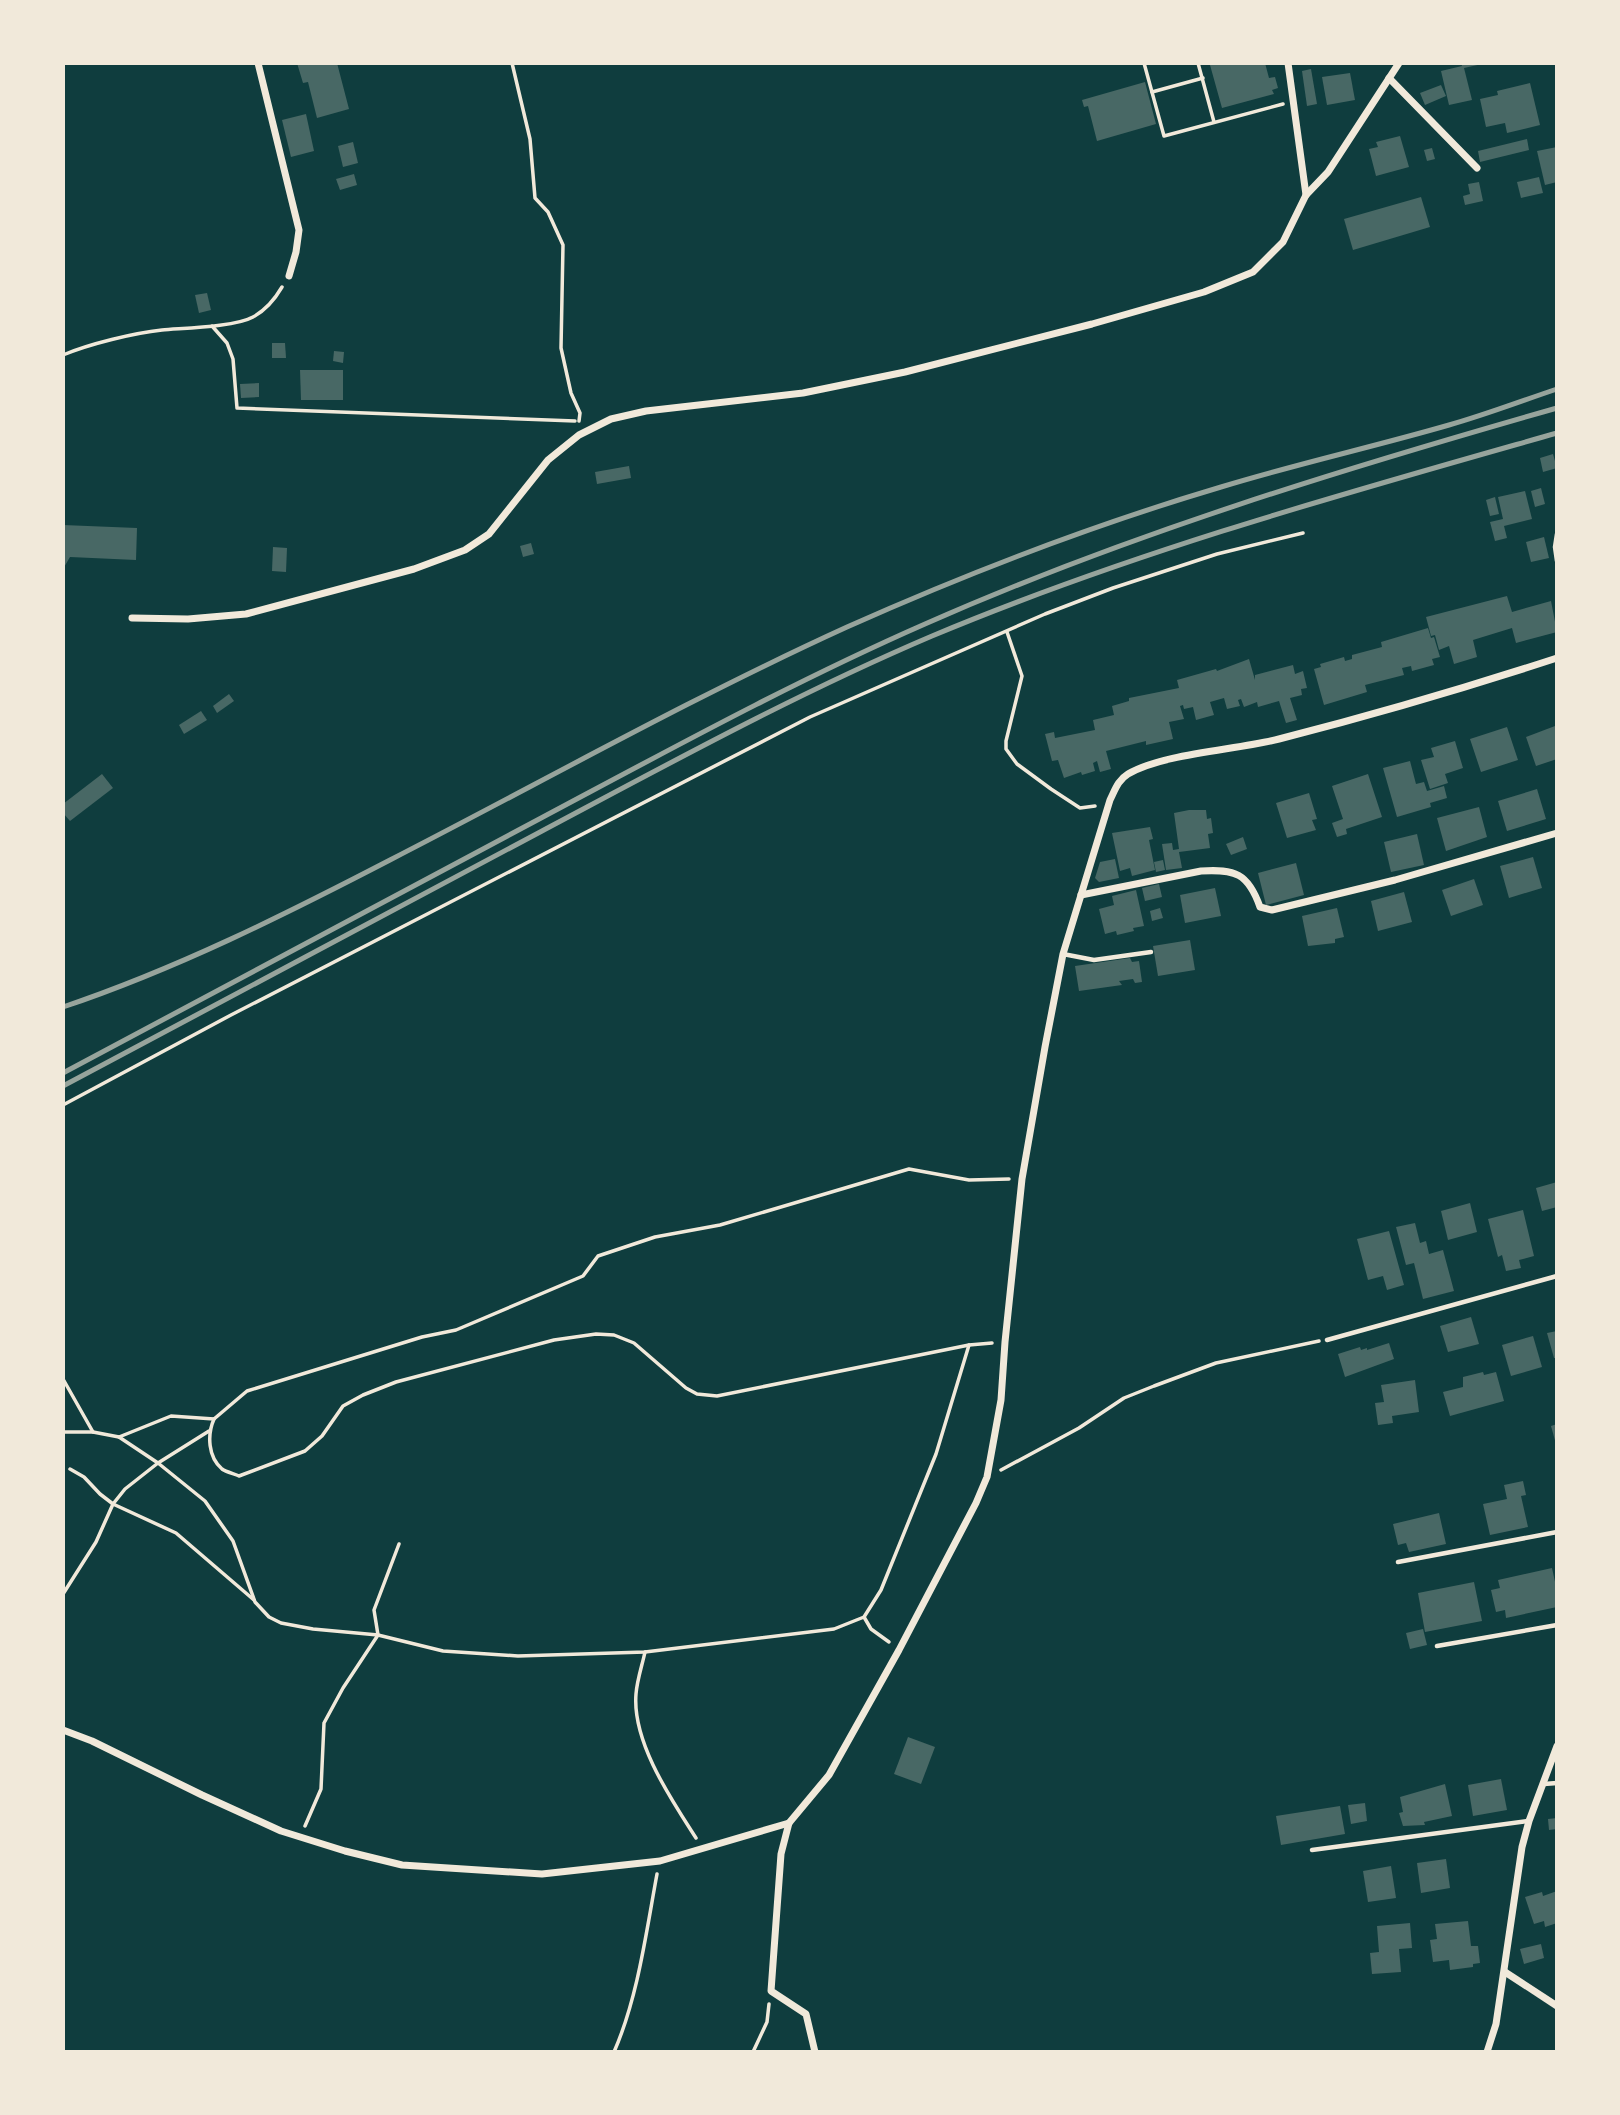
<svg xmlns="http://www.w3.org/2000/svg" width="1620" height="2115" font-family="Quicksand,sans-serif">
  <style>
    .building { fill: #486865 }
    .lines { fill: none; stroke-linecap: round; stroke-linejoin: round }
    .path { stroke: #f1e9da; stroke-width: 3.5 }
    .service { stroke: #f1e9da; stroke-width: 4.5 }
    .minor { stroke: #f1e9da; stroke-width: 7 }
    .rail { stroke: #97a49c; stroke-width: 5 }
  </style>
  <rect width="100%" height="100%" fill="#0f3d3e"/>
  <g class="building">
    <path d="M297,63H337L349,109L317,118L308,82L303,83Z"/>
    <path d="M1214,63H1265L1269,78L1275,77L1278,88L1272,90L1274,94L1222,108L1210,65Z"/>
    <path d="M1461,63L1482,64L1464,68L1472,100L1449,105L1441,71L1462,66Z"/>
    <path d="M1311,69L1317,104L1307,106L1302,71Z"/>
    <path d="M1350,73L1355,100L1327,105L1322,77Z"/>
    <path d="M1145,82L1156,124L1097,141L1088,106L1084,107L1082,100Z"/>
    <path d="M1530,83L1540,125L1507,133L1505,123L1486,127L1480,99L1498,95L1497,91Z"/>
    <path d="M1441,85L1446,96L1425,105L1420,93Z"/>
    <path d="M306,114L314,151L291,157L282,120Z"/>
    <path d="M1400,136L1409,167L1376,176L1369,149L1378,147L1376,142Z"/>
    <path d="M1527,139L1529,150L1480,162L1478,151Z"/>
    <path d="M353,142L358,163L343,167L338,146Z"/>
    <path d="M1557,147V182L1545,185L1537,151Z"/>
    <path d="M1432,148L1435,159L1427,161L1424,150Z"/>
    <path d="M354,174L357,185L340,190L336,179Z"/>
    <path d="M1539,177L1543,193L1521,198L1517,182Z"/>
    <path d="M1479,182L1483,201L1465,205L1463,196L1470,194L1468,184Z"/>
    <path d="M1421,197L1430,227L1353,250L1344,219Z"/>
    <path d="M207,293L211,310L199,313L195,295Z"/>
    <path d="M272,343H285L286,358H272Z"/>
    <path d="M334,351L344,352L343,363L333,361Z"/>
    <path d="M300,370H343V400H301Z"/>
    <path d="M259,383V397L241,398L240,384Z"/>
    <path d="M1553,454L1557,468L1543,472L1540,458Z"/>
    <path d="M629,466L631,478L597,484L595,472Z"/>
    <path d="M1541,488L1545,504L1535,507L1531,491Z"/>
    <path d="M1525,491L1532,519L1504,526L1507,538L1495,541L1490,522L1503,519L1498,497Z"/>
    <path d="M1495,497L1499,514L1490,516L1486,500Z"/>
    <path d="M63,525L137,528L136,560L70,557L63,569Z"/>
    <path d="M1544,537L1549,558L1531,562L1526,542Z"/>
    <path d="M531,543L534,554L523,557L520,546Z"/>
    <path d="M273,547L287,548L286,572L272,571Z"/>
    <path d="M1507,596L1512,612L1551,601L1557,632L1516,643L1512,628L1473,640L1477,657L1454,664L1449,646L1439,650L1435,635L1431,636L1426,617Z"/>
    <path d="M1428,628L1431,638L1434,637L1440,657L1432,659L1434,665L1412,671L1411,666L1402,668L1404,675L1365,685L1367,692L1324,705L1314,669L1321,667L1320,664L1344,657L1345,661L1352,659V655L1382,647L1381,642Z"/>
    <path d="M1249,659L1255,680V675L1293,665L1295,674L1303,671L1307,688L1301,689L1302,695L1290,698L1297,720L1286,723L1279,701L1258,707L1257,702L1244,707L1241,699L1238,700L1240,706L1227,709L1224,698L1210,702L1214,715L1196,720L1193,707L1184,709L1183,705L1180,706L1184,719L1169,722L1173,739L1146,745V741L1106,751L1111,769L1100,772L1097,761L1093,763L1095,771L1082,775L1081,772L1064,778L1058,760L1052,761L1045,734L1054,732L1055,738L1095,730L1093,720L1114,715L1112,706L1129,701V698L1179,688L1177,680L1216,669L1217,671Z"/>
    <path d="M229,694L234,701L217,713L213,706Z"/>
    <path d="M201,711L207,720L184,734L179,725Z"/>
    <path d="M1555,726L1557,759L1536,766L1526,737Z"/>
    <path d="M1507,727L1518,760L1481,772L1470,739Z"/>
    <path d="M1455,741L1463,768L1445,774L1448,783L1430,789L1421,760L1434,757L1431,748Z"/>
    <path d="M1410,761L1416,784L1424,782L1427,791L1444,786L1447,798L1430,803L1431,807L1397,817L1383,768Z"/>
    <path d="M102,774L113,788L70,821L63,813V804Z"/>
    <path d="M1368,774L1382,817L1346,829L1347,834L1337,837L1332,823L1343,819L1332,786Z"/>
    <path d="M1537,789L1546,819L1507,831L1498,801Z"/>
    <path d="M1309,793L1317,819L1312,820L1316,830L1287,838L1276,803Z"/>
    <path d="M1479,807L1487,837L1446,851L1437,818Z"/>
    <path d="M1189,810H1206L1207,819L1211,818L1213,833L1208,834L1210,848L1179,852L1182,868L1166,870L1162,844L1172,843L1173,850L1179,849L1174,813Z"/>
    <path d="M1150,827L1153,839L1149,840L1155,870L1132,876L1130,868L1120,871L1112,833Z"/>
    <path d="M1417,834L1424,865L1391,872L1384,842Z"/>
    <path d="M1243,837L1247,849L1231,855L1226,844Z"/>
    <path d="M1533,857L1542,888L1509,898L1500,866Z"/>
    <path d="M1115,859L1119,878L1099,882L1095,878L1100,862Z"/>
    <path d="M1163,860L1165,870L1156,872L1154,862Z"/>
    <path d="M1296,863L1304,895L1266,905L1258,873Z"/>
    <path d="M1474,879L1483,905L1451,916L1442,890Z"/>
    <path d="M1159,884L1162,897L1145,901L1142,888Z"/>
    <path d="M1215,888L1221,916L1185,923L1180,895Z"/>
    <path d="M1136,890L1144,926L1133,928L1134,931L1117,935L1116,931L1105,934L1099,909L1114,905L1112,896Z"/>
    <path d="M1404,892L1412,922L1378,931L1371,901Z"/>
    <path d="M1160,908L1163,918L1152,921L1150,911Z"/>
    <path d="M1337,908L1344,937L1335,939V943L1308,946L1302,916Z"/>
    <path d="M1190,940L1195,970L1158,976L1153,946Z"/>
    <path d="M1130,958L1132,962L1139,961L1142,982L1135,983L1133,979L1119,981L1122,985L1079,991L1075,966Z"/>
    <path d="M1557,1182V1207L1542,1211L1536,1188Z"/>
    <path d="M1470,1203L1477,1232L1448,1240L1441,1211Z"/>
    <path d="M1523,1210L1534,1256L1519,1260L1521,1268L1506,1271L1502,1255L1498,1257L1488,1219Z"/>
    <path d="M1415,1223L1420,1243L1426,1241L1429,1254L1443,1250L1454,1291L1423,1299L1414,1263L1406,1265L1396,1227Z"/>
    <path d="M1389,1231L1404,1285L1387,1290L1383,1276L1368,1280L1357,1239Z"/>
    <path d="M1471,1317L1479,1344L1448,1352L1440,1326Z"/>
    <path d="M1557,1331V1358H1554L1547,1333Z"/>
    <path d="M1533,1336L1542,1367L1511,1376L1502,1345Z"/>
    <path d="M1389,1343L1394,1359L1345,1377L1338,1354L1360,1347L1361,1350L1367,1348V1350Z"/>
    <path d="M1483,1372L1484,1375L1496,1372L1504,1401L1450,1416L1443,1392L1463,1387V1377Z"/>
    <path d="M1415,1380L1419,1412L1392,1416L1393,1423L1378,1425L1375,1403L1384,1402L1381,1385Z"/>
    <path d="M1557,1424V1443L1556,1444L1551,1426Z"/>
    <path d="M1523,1481L1526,1495L1521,1496L1528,1527L1490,1535L1483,1504L1507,1499L1504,1485Z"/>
    <path d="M1439,1513L1446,1544L1409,1552L1406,1543L1398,1545L1393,1524Z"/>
    <path d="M1552,1568L1557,1591V1607L1506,1618L1505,1610L1496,1612L1491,1590L1500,1588L1498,1580Z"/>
    <path d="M1474,1582L1482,1621L1425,1632L1418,1593Z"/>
    <path d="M1423,1629L1427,1645L1410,1649L1406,1633Z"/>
    <path d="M908,1737L935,1747L921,1784L894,1774Z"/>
    <path d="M1501,1779L1507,1810L1473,1816L1468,1785Z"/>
    <path d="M1445,1784L1452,1816L1424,1822L1425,1825L1403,1826L1399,1813L1403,1812L1400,1797Z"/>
    <path d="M1365,1803L1367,1821L1351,1824L1348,1805Z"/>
    <path d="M1340,1806L1345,1834L1281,1845L1276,1816Z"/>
    <path d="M1557,1818V1829L1549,1830L1548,1819Z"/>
    <path d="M1446,1859L1450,1888L1421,1893L1417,1863Z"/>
    <path d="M1391,1866L1396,1898L1368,1902L1363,1871Z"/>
    <path d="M1557,1891V1923L1545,1927L1544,1921L1534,1924L1525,1897L1542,1892L1543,1896Z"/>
    <path d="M1468,1921L1471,1946H1478L1480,1963L1473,1964V1967L1450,1970L1449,1960L1433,1962L1430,1940L1437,1939L1435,1924Z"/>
    <path d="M1410,1923L1412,1948L1399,1949L1401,1972L1372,1974L1370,1953L1379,1952L1377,1926Z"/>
    <path d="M1541,1944L1544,1958L1524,1964L1520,1949Z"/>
  </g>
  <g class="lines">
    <g class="path">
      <path d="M512,63L530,139L535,198L548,212L563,245L561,348L571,393L580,413L579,421"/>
      <path d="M1144,63L1164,136L1283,104"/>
      <path d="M1198,63L1214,122"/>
      <path d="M1152,92L1203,78"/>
      <path d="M212,326L227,343L233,359L237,408L575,421"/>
      <path d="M63,355C89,344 134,333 162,330C184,328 235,327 253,317C266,310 275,299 282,287"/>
      <path d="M1007,632L1022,676L1006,741V749L1017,764L1051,789L1080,808L1095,806"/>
      <path d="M63,1105L231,1015L810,717L1045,614L1113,588L1217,554L1303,533"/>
      <path d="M63,1379L93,1432"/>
      <path d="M214,1419C207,1435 208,1457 222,1469C226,1472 235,1474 239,1476L305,1451L322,1436L343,1406L363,1395L396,1382L554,1340L596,1334L614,1335L634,1343L686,1388L697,1394L717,1396L969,1345L992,1343"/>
      <path d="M63,1432H93L119,1437L171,1416L214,1419L247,1391L422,1337L456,1330L583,1276L598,1256L655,1237L720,1225L909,1169L969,1180L1009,1179"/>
      <path d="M119,1437L158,1463L205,1501L233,1541L255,1602L269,1617L281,1623L313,1629L378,1635L443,1651L518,1656L645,1652L834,1629L864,1617L881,1590L936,1454L969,1345"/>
      <path d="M70,1469L84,1477L100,1494L113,1504L176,1533L254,1600"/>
      <path d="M1001,1470L1079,1428L1124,1398L1154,1386L1216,1363L1319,1341"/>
      <path d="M63,1594L96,1542L113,1504L125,1489L158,1463L209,1431"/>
      <path d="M864,1617L871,1629L889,1642"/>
      <path d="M645,1652C642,1666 637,1680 636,1694C632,1742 671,1799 696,1838"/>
      <path d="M305,1826L321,1789L324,1723L343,1688L378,1635L374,1610L399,1544"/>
      <path d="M614,2052C638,1997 646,1933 657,1874"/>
      <path d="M753,2052L767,2022L769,2004"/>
    </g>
    <g class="service">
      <path d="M1557,534L1555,547L1557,561"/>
      <path d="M1063,954L1094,960L1151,952"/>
      <path d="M1327,1340L1557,1276"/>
      <path d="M1398,1562L1557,1532"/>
      <path d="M1437,1646L1557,1625"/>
      <path d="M1544,1784L1557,1783"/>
      <path d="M1312,1850L1528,1821"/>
    </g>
    <g class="minor">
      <path d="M258,63L299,230L296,252L289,276"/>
      <path d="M1288,63L1306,195"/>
      <path d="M1389,78L1477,168"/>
      <path d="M132,618L188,619L246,614L414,569L465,550L489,534L548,460L579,435L611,419L646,411L803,393L905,372L1092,324L1204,292L1253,272L1283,242L1306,195L1328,172L1399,63"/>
      <path d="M1081,895L1201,871C1235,869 1248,873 1260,907L1272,910L1395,880L1557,833"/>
      <path d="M63,1730L92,1741L202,1795L281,1831L345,1851L402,1865L542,1874L660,1861L789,1823"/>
      <path d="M1505,1972L1557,2006"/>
      <path d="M815,2052L806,2014L771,1991L781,1854L789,1823L829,1775L899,1650L976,1503L987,1477L1001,1400L1005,1342L1022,1179L1045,1047L1063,954L1110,800C1115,790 1118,780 1128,774C1164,753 1237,750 1279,739C1373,715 1465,688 1557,658"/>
      <path d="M1487,2052L1496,2024L1522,1847L1529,1821L1557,1746"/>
    </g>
    <g class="rail">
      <path d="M63,1007C176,969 284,915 390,860C542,782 691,698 847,627C968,573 1093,525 1221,487C1296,464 1373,447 1449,425C1485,415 1521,401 1557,389"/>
      <path d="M63,1073C223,988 383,903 543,817C669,750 795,681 925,624C1129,534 1343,469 1557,408"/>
      <path d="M63,1086C223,1001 382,916 542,831C670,763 798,693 932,636C1135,551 1346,493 1557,433"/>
    </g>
  </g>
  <rect width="1620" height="2115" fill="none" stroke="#f1e9da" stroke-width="130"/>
</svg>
